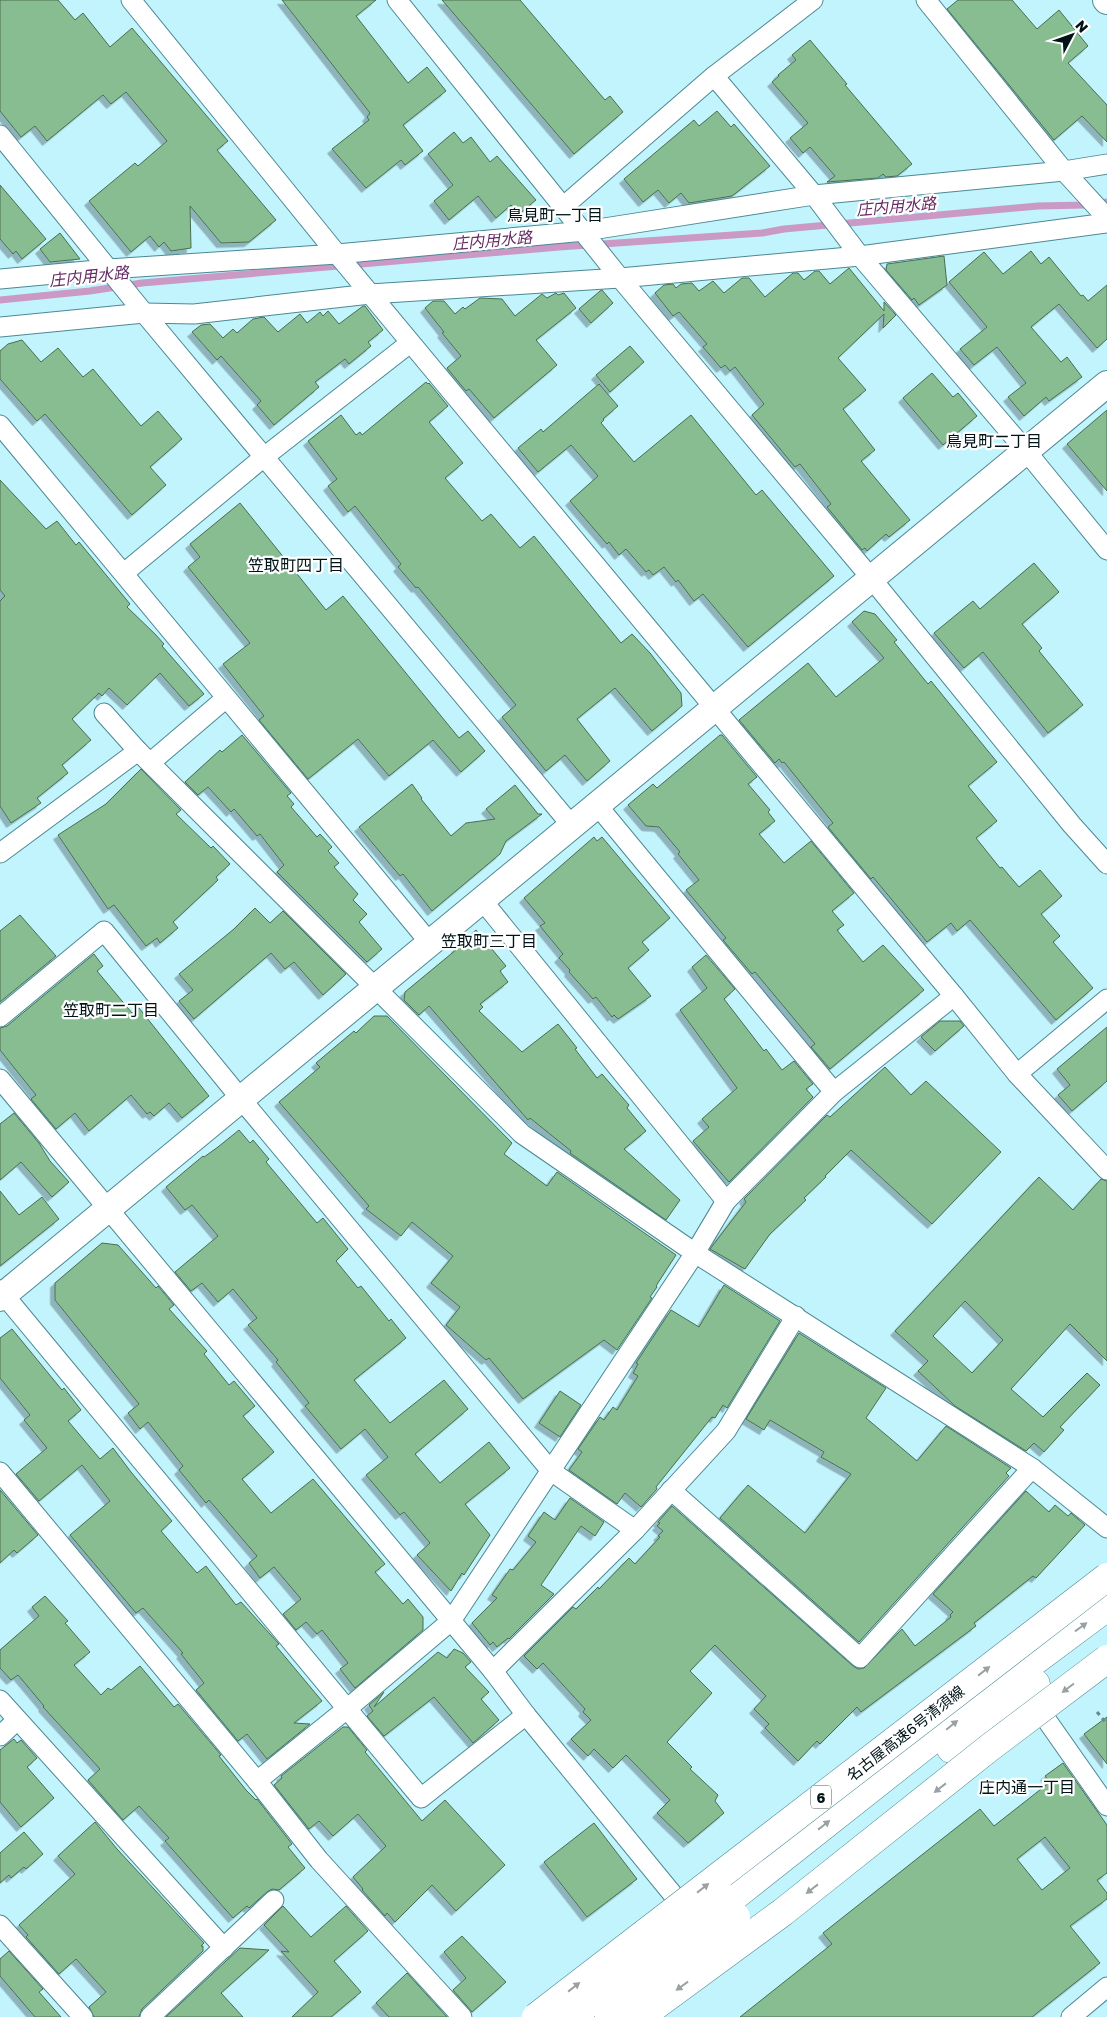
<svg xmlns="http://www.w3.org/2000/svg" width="1107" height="2017" font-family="'Golos Text','Noto Sans JP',sans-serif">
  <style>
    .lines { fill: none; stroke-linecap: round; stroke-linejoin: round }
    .stream { stroke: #ca99c5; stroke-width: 7 }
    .building { fill: #88bd92; stroke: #486e4f; fill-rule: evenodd; filter: url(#shadow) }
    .street-casing { stroke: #4b8993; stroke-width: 21 }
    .secondary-casing { stroke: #4b8993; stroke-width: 28 }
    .highway-casing { stroke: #4b8993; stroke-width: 29 }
    .path { stroke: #65888f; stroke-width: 3; stroke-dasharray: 4 4; stroke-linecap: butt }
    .street { stroke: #fff; stroke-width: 19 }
    .secondary { stroke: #fff; stroke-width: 26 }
    .highway { stroke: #fff; stroke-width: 28 }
    .highway-bridge-casing { stroke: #4b8993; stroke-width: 29; stroke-linecap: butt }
    .highway-bridge { stroke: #fff; stroke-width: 28 }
    .oneway { fill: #99a1a3 }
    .labels { text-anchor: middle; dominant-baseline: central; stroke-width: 4.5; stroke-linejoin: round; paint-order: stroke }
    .shield { fill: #fff; stroke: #4c5a5d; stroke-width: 1 }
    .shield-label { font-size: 14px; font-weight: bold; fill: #001418 }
    .street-label { font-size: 15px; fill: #001418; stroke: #fff }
    .water-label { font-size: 16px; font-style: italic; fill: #672c64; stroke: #fff }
    .neighbourhood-label { font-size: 16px; fill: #001418; stroke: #fff }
  </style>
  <defs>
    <filter id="shadow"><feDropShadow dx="-4.5" dy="4.5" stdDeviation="0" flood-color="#0004"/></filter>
  </defs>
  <rect width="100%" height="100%" fill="#c2f4fd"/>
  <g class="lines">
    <path class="stream" d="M0,300L90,291L142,283L559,247L762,233L784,229L1038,206L1086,205L1107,202"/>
  </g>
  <g class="building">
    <path d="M0,0H58L75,20L83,13L110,47L132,28L228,141L217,150L276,220L249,242L221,243L190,206L191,248L171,251L164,242L159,247L150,236L131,252L89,201L135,163L138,166L167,141L126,92L111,104L103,95L47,141L35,126L21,137L0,111Z"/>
    <path d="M282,0H376L356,16L408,83L427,67L446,91L403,125L423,151L405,165L401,160L366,188L332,149L369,120L367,117L370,113Z"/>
    <path d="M442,0H520L605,100L610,96L623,112L574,154Z"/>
    <path d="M958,0H1012L1037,29L1059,10L1088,46L1068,63L1107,105V142L1082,116L1054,140L947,9Z"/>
    <path d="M810,40L847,84L845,85L912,164L897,176L886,177L883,174L878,178L827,182L835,176L810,147L803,153L790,138L808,123L772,82L779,76L778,75L796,60L792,55Z"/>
    <path d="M717,111L731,127L734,124L770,166L732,196L689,203L681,193L669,203L658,190L643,202L624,179L694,120L699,126Z"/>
    <path d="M454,132L463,143L471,137L490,162L497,156L536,200L519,214L511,205L496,218L478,196L449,220L434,201L453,185L428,154Z"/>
    <path d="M0,185L46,239L22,259L16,251L13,254L0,239Z"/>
    <path d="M60,233L80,259L50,262L40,249Z"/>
    <path d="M1031,251L1041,264L1049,257L1081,296L1083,295L1088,301L1107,285V339L1097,348L1059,304L1031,327L1061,362L1067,357L1082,377L1049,401L1046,397L1024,416L1008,397L1026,383L997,347L974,365L960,349L987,327L949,282L984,252L1003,274Z"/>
    <path d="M944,256L947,285L919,305L914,298L912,300L886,270L887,264Z"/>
    <path d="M849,268L884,311V302L896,315L883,328L884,314L838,358L866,390L843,409L875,450L861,461L910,520L889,537L886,534L867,551L865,548L862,550L827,507L831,504L800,464L795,467L752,415L764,404L735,367L730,371L725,365L721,368L703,347L707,344L679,312L673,316L655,293L664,285L673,284L676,288L681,284L692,283L699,291L713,281L724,293L742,278H749L765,297L793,273H798L804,280L815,271H819L830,284Z"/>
    <path d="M602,290L613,303L591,323L579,309L600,291Z"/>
    <path d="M556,293L558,295L564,293L576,308L536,340L557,365L494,418L469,389L466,391L447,368L461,356L442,333L444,332L425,308L433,301H444L455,314L463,307L465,309L480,298L502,299L515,316L542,294L547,298Z"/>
    <path d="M363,306H365L383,330L368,342L371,346L349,364L345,359L315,382L319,387L274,425L257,405L261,401L221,356L217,360L192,332L201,325L210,324L223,338L233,329L237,333L253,319L264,317L278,332L300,314L307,323L320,312L323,316L328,311L339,324Z"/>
    <path d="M22,340L41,362L58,348L83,377L93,369L141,426L158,411L182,439L150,467L166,485L132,515L45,414L37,421L0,379V351L8,344Z"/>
    <path d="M630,346L644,362L610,392L596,375Z"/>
    <path d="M932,373L953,397L958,393L977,416L943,445L903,398Z"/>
    <path d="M426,382L428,384L429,383L448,406L429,422L463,463L445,478L482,521L491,514L520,548L534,536L621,643L632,634L650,653L681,693L682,706L652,731L615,688L577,719L610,761L587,781L565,755L546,771L502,717L516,705L418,587L416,588L398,567L401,564L355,506L348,512L328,486L337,479L308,441L341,415L356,435L360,432L362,435Z"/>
    <path d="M599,384L618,406L603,419L604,420L601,423L634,462L691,415L756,495L762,490L834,576L748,647L703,594L694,601L678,580L676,582L664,567L653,575L649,570L646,572L626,549L619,555L609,542L607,544L570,501L598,476L571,445L538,472L518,448L541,429L543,432Z"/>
    <path d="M1107,410V491L1067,444Z"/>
    <path d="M0,480L46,529L57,521L76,545L79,542L130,604L127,607L155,634L164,644L162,646L204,694L189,706L160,673L127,705L109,688L102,696L99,693L72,719L91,740L62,765L68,773L37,798L41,803L11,823L0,806V601L5,596L0,590Z"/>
    <path d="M240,503L326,610L343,596L459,738L468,731L485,751L461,772L433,740L389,776L358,739L308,779L259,720L264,716L223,664L250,643L188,567L200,557L190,544Z"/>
    <path d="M1034,563L1059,592L1022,624L1042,648L1039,651L1083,705L1048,733L983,652L964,668L934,633L973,601L980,609Z"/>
    <path d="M864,611L875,614L897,640L894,642L928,684L931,681L997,762L968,786L997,821L976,838L1000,868L1002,867L1019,887L1040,870L1062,896L1041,914L1060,936L1053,942L1093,988L1056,1020L970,920L957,931L951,923L927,942L873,877L871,879L828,827L833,823L784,762L782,763L779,759L775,763L739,720L808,663L836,697L884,658L852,622Z"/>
    <path d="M242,735L291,793L287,796L294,804L291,807L317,837L320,834L332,847L328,851L339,863L334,867L358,894L353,900L367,914L359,922L382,949L367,962L277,872L284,865L260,834L257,836L234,809L231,812L208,787L198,795L185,782L220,750L222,752Z"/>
    <path d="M720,735H722L757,777L748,784L770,810L768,812L775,821L759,834L784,863L811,841L854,893L832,911L844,925L837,930L863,962L883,945L924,990L830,1069L811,1047L815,1044L755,972L752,974L723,940L726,938L686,890L699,880L678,854L680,852L659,827L646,826L628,805L653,784L657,788Z"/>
    <path d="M141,769L181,810L176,814L211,848L213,846L230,864L216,877L218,880L173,922L178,928L160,943L157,938L146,946L114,905L108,909L58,835L106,804Z"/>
    <path d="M412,784L422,798L421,799L451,836L466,823L495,819L486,809L515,785L538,814H542L506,841L500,854L432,911L403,874L400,876L359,827Z"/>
    <path d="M594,837L597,841L602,837L670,918L642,942L649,950L628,968L651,996L618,1019L614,1015L612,1017L596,997L593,999L569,972L570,970L559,958L563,954L540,926L545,923L524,898Z"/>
    <path d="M255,908L270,923L283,911L346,974L323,995L294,962L285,969L271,953L194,1019L179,1001L193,990L179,974L234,929Z"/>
    <path d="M20,915L56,956L0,1002V931Z"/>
    <path d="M476,930L506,966L500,971L508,982L480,1004L483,1007L479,1011L522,1052L558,1024L577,1048L575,1049L597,1078L602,1074L629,1105L627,1108L646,1131L624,1149L680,1200L666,1220L570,1153L571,1151L530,1118L528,1120L429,1006L419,1015L404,1000L405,992L457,949L456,948Z"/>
    <path d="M94,954L103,966L97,971L132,1013L139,1008L209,1096L182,1118L169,1103L154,1116L150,1112L147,1114L131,1095L89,1131L75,1113L56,1129L31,1099L36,1095L0,1050V1028L7,1026Z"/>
    <path d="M706,955L735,989L724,999L764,1051L766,1049L782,1070L794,1061L813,1084L806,1089L813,1097L729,1182L693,1141L709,1127L702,1119L737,1088L680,1010L707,988L692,967Z"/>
    <path d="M374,1016H387L512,1143L504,1154L547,1186L557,1172L676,1255L656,1286L657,1287L650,1297L652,1298L617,1350L604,1340L523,1399L489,1358L486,1360L446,1325L460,1307L431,1283L453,1256L412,1222L401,1236L366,1209L369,1206L279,1102L320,1067L316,1063L354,1031L356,1033Z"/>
    <path d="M940,1021H960L964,1026L935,1051L921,1037Z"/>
    <path d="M1107,1027V1081L1072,1111L1058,1095L1070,1085L1057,1069Z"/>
    <path d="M885,1067L911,1095L926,1081L1001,1152L932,1224L851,1150L825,1176L826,1177L804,1198L806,1200L770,1234L745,1269L710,1249L746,1202L744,1199L827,1115L830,1117Z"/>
    <path d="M14,1113L39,1143L50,1161L69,1182L52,1197L21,1162L0,1180V1124Z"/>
    <path d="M239,1130L250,1143L253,1140L269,1159L266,1162L317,1223L323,1218L348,1249L336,1261L358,1288L361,1286L389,1321L391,1319L406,1338L354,1380L390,1423L444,1380L468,1409L415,1454L440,1483L489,1442L510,1468L465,1504L490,1535L464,1575L462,1573L451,1591L417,1555L430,1543L404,1512L400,1515L366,1475L388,1457L365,1429L341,1449L305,1406L309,1403L276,1362L278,1360L248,1325L257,1318L233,1289L218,1302L202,1283L191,1291L175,1272L218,1236L192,1205L185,1210L166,1187L203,1156L204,1157L218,1147Z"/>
    <path d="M1039,1177L1073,1210L1101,1179L1107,1181V1361L1070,1324L1011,1389L1043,1417L1087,1373L1100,1385L1060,1427L1064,1430L1044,1452L1034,1443L1026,1451L955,1406L918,1371L928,1361L895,1331ZM965,1301L1003,1340L972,1373L933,1336Z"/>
    <path d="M0,1191L19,1215L42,1197L59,1219L0,1266Z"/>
    <path d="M102,1243L118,1245L156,1288L158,1286L174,1305L169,1309L207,1351L204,1354L229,1385L234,1381L255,1406L243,1416L274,1452L242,1479L271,1513L313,1479L385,1564L375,1572L403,1604L408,1599L423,1617V1630L355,1688L340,1669L348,1663L322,1630L317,1634L306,1622L296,1630L283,1614L301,1599L274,1567L260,1578L249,1563L257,1556L209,1500L206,1503L179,1470L183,1466L148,1422L140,1429L128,1413L139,1404L55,1300V1283Z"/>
    <path d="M724,1285L780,1321L727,1408L723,1405L715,1418L712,1417L656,1487L657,1489L641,1507L625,1493L617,1504L569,1470L582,1452L578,1449L600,1417L604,1420L613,1407L617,1410L638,1376L633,1373L638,1364L636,1363L671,1310L699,1327Z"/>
    <path d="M12,1329L62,1390L64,1388L81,1410L68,1421L100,1459L113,1448L131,1472L172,1521L161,1531L197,1573L206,1566L236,1605L241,1602L279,1644L276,1646L322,1701L294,1723L310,1724L267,1759L247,1734L238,1741L196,1690L204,1683L181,1654L183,1653L143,1608L136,1613L70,1535L110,1501L82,1465L39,1501L16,1474L47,1448L24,1420L30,1415L0,1378V1338Z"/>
    <path d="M799,1333L886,1388L866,1418L917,1461L946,1426L1011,1468L1006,1473L1009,1476L859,1642L720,1518L748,1485L805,1533L851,1474L821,1457L824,1452L770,1420L764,1430L746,1419Z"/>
    <path d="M560,1391L581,1405L560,1437L539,1423Z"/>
    <path d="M0,1490L38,1535L17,1553L14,1550L0,1563Z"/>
    <path d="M1026,1491L1049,1512L1055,1505L1068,1516L1071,1513L1085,1525L1036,1578L1033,1576L974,1623L976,1626L861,1712L857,1707L820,1744L817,1741L798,1761L765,1728L769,1724L754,1709L766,1696L715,1645L690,1671L712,1693L667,1742L692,1767L690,1769L718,1795L715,1801L724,1813L688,1843L657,1813L670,1800L626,1755L613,1768L594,1749L588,1756L571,1739L591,1720L583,1712L585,1709L543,1663L537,1669L524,1656L573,1607L576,1609L598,1587L599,1589L629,1558L635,1564L660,1537L658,1536L663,1531L657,1526L660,1523L658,1522L672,1506L853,1666L858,1669L864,1668L902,1629L915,1646L951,1617L950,1615L953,1612L933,1594Z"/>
    <path d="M570,1498L604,1522L595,1536L581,1526L541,1585L554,1594L509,1639L508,1638L497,1647L493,1642L490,1645L472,1623L497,1598L492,1595L510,1569L513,1570L536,1542L528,1536L544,1512L555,1520Z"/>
    <path d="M45,1596L68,1621L65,1623L90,1652L74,1665L101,1695L108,1688L111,1690L140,1666L174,1707L178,1704L221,1755L219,1756L246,1790L256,1800L257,1799L292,1844L288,1847L305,1868L279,1890L272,1889L267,1892L249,1908L247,1906L233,1918L165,1841L169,1838L139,1806L123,1820L88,1780L100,1769L43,1707L44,1706L18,1675L11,1680L0,1668V1650L39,1616L32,1607Z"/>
    <path d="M454,1649L463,1653L471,1662L465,1667L489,1692L481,1699L499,1720L473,1743L434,1697L384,1736L367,1716L373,1711L369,1705L384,1692L374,1707L438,1652L447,1658Z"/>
    <path d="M1107,1717V1764L1084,1734Z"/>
    <path d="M343,1727H348L367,1750L365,1752L422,1821L445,1800L505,1865L456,1911L432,1885L395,1922L387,1913L385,1916L362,1890L363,1889L353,1877L386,1846L358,1814L333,1836L319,1821L309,1829L274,1785L282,1778L281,1776Z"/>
    <path d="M14,1739L17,1743L21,1740L37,1758L27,1767L54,1798L21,1827L0,1802V1750Z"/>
    <path d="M1063,1763L1107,1825V1873L1097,1880L1107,1893V1899L1070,1926L1100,1963L1032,2017H740L832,1944L823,1933L980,1809L994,1826L1050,1782L1045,1776ZM1045,1837L1070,1868L1042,1890L1017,1859Z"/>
    <path d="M95,1822L117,1849L204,1943L201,1946H203V1951L142,2009L139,2017H94L89,2007L106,1992L76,1959L59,1974L26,1937L28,1935L19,1925L75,1874L58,1856Z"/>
    <path d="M594,1823L637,1879L587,1917L544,1862Z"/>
    <path d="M24,1832L43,1854L26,1869L24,1867L11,1878L9,1875L0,1883V1853Z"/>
    <path d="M283,1906L311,1937L346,1906L368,1931L334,1961L361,1992L331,2017H292L318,1992L281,1951L289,1952L264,1925Z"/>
    <path d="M462,1936L506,1982L472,2012L453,1990L466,1978L444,1952Z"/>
    <path d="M240,1948L269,1950L221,1993L243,2017H166Z"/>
    <path d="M9,1951L43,1989L39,1992L61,2017H35L0,1976V1959Z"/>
    <path d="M407,1973L447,2017H389L376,2003Z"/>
  </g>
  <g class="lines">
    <defs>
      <g id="street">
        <path d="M131,0L337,254L954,996L1017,1074L1107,1170"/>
        <path d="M397,0L620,278L871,578L1072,825L1107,864"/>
        <path d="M926,0L1064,171L1107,218"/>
        <path d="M714,76L814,195L860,256L1026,451L1107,550"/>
        <path d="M0,135L144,313L572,826"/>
        <path d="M564,206L714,76L813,0"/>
        <path d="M0,279L108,269L337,254L585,231L814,195L1064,171L1107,164"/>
        <path d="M0,327L144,313L194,314L370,294L620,278L860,256L1107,223"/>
        <path d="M0,425L430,943"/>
        <path d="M124,573L264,457L410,343"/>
        <path d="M104,713L138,751L522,1134L695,1253L1032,1468L1107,1528"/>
        <path d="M151,762L225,699"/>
        <path d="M597,805L834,1092"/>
        <path d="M0,853L138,751"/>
        <path d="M482,900L726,1201"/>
        <path d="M0,1017L104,931L241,1099L551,1471L635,1530"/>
        <path d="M1017,1074L1107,999"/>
        <path d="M0,1079L493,1671L526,1715L688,1913"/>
        <path d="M0,1290L421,1798L526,1715"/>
        <path d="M0,1472L257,1781L319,1860L462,2017"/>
        <path d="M671,1490L860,1658L1032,1468"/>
        <path d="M493,1671L635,1530L726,1431L796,1316"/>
        <path d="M0,1700L224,1948"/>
        <path d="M1041,1712L1107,1806"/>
        <path d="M0,1736L17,1720"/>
        <path d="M257,1781L348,1708L451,1621L695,1253L726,1201L834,1092L954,996"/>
        <path d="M0,1925L83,2017"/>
        <path d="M150,2017L274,1900"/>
        <path d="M1071,2017L1107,1987"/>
      </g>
      <g id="secondary">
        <path d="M1106,0L1107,1"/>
        <path d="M0,1298L1107,384"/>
      </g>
      <g id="highway">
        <path d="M951,1749L1036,1684"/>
        <path d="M731,1899L989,1695L1107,1607"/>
      </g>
    </defs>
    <use href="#street" class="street-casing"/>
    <use href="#secondary" class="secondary-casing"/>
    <use href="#highway" class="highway-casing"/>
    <path class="path" d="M1097,1712L1107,1724"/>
    <use href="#street" class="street"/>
    <use href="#secondary" class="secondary"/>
    <use href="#highway" class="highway"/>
    <defs>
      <g id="highway-bridge">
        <path d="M536,2017L1107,1577"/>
        <path d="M570,2017L731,1899"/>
        <path d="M609,2017L736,1917"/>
        <path d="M640,2017L783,1912L989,1748L1107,1659"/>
      </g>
    </defs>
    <use href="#highway-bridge" class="highway-bridge-casing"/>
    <use href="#highway-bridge" class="highway-bridge"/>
  </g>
  <defs><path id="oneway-solid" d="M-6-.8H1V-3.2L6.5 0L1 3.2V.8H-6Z" transform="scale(1.25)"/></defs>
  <g class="oneway">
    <use href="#oneway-solid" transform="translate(1081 1627) rotate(-36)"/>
    <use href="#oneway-solid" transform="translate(984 1671) rotate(-38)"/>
    <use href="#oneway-solid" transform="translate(1068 1688) rotate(143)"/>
    <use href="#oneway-solid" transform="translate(952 1725) rotate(-39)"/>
    <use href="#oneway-solid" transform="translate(940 1788) rotate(142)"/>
    <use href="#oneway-solid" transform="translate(824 1825) rotate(-38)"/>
    <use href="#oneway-solid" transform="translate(703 1888) rotate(-38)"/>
    <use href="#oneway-solid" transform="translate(812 1889) rotate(142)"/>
    <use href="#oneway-solid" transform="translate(682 1986) rotate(144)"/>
    <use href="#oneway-solid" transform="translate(574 1987) rotate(-38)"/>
  </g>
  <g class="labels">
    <rect class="shield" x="811" y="1785.5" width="20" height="23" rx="4"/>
    <g class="shield-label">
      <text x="821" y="1797">6</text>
    </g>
    <g class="street-label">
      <text transform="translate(905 1733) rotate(-38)">名古屋高速6号清須線</text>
    </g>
    <g class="water-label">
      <text transform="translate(896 206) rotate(-5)">庄内用水路</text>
      <text transform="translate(492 240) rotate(-5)">庄内用水路</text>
      <text transform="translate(89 276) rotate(-6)">庄内用水路</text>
    </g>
    <g class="neighbourhood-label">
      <text x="555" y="215">鳥見町一丁目</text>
      <text x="994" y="441">鳥見町二丁目</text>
      <text x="296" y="565">笠取町四丁目</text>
      <text x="489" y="941">笠取町三丁目</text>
      <text x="111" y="1010">笠取町二丁目</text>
      <text x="1027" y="1787">庄内通一丁目</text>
    </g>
  </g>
  <g transform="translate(1072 35) rotate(49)" stroke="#ffffff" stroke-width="4" paint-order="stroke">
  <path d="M0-4L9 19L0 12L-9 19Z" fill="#001418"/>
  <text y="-8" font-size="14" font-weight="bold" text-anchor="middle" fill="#001418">N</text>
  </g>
</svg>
